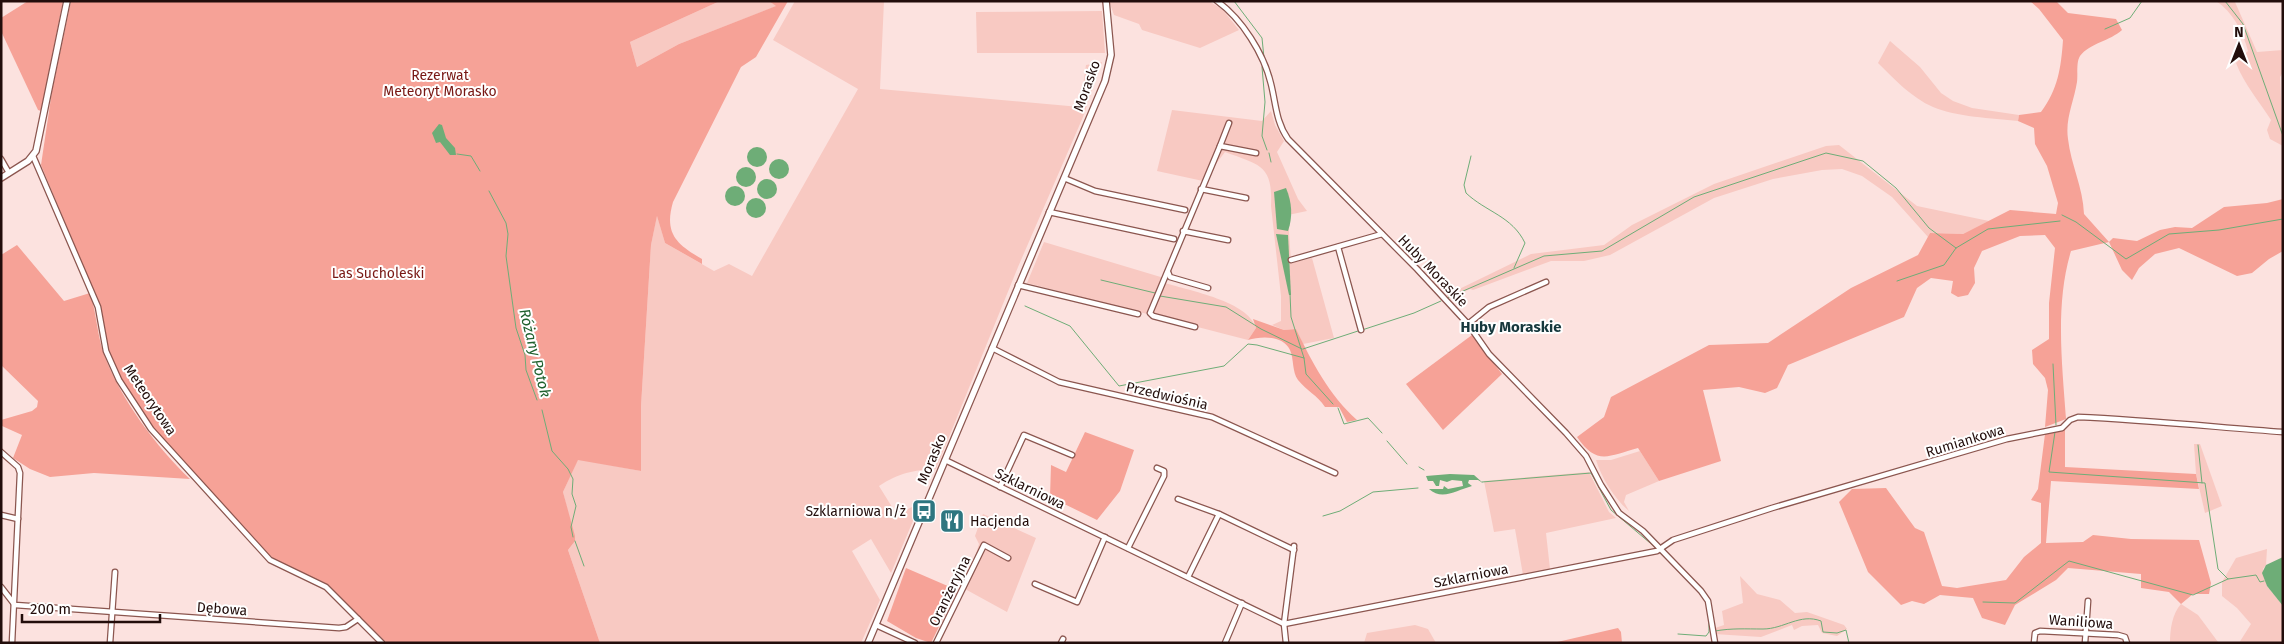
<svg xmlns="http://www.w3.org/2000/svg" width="2284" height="644" font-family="'Fira Sans',sans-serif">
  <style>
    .green { fill: #f8c9c2 }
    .forest { fill: #f6a297 }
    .water { fill: #6ead77 }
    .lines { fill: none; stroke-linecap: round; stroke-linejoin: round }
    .stream { stroke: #6ead77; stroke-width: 1 }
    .minor-casing { stroke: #8b564f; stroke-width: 7 }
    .tertiary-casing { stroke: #8b564f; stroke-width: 8 }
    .minor { stroke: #fff; stroke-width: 4.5 }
    .tertiary { stroke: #fff; stroke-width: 5.5 }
    .labels { text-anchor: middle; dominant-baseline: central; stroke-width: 4; stroke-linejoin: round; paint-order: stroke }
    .park-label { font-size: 14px; fill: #781713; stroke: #fff }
    .street-label { font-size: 14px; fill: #220d0b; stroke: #fff }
    .poi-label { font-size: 14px; fill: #220d0b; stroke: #fff; text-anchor: end }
    .neighbourhood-label { font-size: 15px; font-weight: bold; fill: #16383d; stroke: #fff }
    .water-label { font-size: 15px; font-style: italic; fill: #1f612e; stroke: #fff }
  </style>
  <rect width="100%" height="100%" fill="#fce2df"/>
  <g class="green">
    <path d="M720,1H769L777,6L679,44L637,67L630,42Z"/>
    <path d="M795,1H884L880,89L1080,107L1086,65L1102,62L1083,117L1018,267L936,469C913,470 899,473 879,486L897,515L921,502L891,573L871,539L852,551L880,600L861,643H600L568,550L575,541L563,492L578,459L641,471V406L651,245L657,215L665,243L714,271L729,264L752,276L858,89L773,40Z"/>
    <path d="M1109,1H1209L1223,10L1239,30L1200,48L1142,30L1139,24L1114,15Z"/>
    <path d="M2216,1L2235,2L2257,52L2283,50V72L2280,77L2283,146L2270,139L2267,130L2271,120C2259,101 2244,84 2236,63L2248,51C2243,32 2233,12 2216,1Z"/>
    <path d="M1102,11L1105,53H977L976,12Z"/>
    <path d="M1890,41L1920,67L1941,93L1953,101L1972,108L2019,115L2018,121C1992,118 1956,117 1933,107C1912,98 1894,79 1878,63Z"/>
    <path d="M1172,110L1262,121L1271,111L1275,125L1284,141L1277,152L1298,199L1307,211L1288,215L1291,263L1312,258L1334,338L1303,344L1296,329L1284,330L1272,325L1281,321V296L1271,206C1273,165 1260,165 1225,152L1203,181L1157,171Z"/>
    <path d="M1839,145L1917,206L1989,221L1963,234L1930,233L1928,237L1892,197L1862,176L1842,169L1822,170L1773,179L1714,198L1610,255L1584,261H1551L1473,290L1470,289L1449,298L1447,295L1531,254L1604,245L1632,225L1714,184L1826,146Z"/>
    <path d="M1044,242L1164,278L1165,283C1190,291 1248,301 1256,328L1248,340L1027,283Z"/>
    <path d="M2194,444H2200L2222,506L2205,513L2196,474Z"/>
    <path d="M1640,451L1659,481L1626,495L1624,502L1629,511C1614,498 1602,479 1596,460H1611Z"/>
    <path d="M1589,472L1609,512L1616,518L1546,533L1550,569L1523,575L1515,529L1494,532L1484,481Z"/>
    <path d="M983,514L1036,538L1007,612L965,589L979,544L975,536Z"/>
    <path d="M2267,549L2266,565L2263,569L2267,586L2283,606V643H2239L2251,624L2237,608L2222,596V582L2236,558Z"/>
    <path d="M1740,576L1757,594L1780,600L1795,613L1807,612L1844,625L1847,629L1837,636L1822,633L1818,625L1802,626L1794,630L1792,625L1761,637L1714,634L1715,628L1724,625L1722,611L1743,603Z"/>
    <path d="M2181,604L2198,615L2218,642L2224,643H2170C2170,630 2172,614 2181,604Z"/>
    <path d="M1415,625L1428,629L1436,643H1364L1367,633Z"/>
  </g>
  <g class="forest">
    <path d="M28,1H63L41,111L38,110L1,31V18Z"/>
    <path d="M71,1H720L630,42L637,67L679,44L776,6L769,1H788L756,57L741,67L673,202C664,233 676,244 702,259V264L665,243L657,216L651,245L641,406V471L578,460L563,492L575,536V541L568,550L600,643H387L325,583L275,560L265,551L154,430L120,378L108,352L101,309L41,165L52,91Z"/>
    <path d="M2030,1H2056L2068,13L2116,19L2122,30C2110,41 2090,43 2080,56C2076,62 2078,75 2077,82C2074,101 2065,119 2068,139C2071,165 2083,187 2084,214L2109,242L2113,238L2137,241L2160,230L2175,227L2192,228L2224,207L2267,203L2283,199V251L2269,259L2252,273L2237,276L2179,248L2155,254L2139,268L2132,280L2122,270L2109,242L2071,251C2055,304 2062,363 2066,419L2045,427L2048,390L2045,378L2033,364L2032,350L2049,339V303L2055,248L2045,235L2020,236L1982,251L1974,268L1975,283L1968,295L1958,297L1951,293L1953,281L1931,278L1917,288L1904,317L1788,365L1777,388L1765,393L1739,387L1703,390L1721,461L1659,481L1638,448C1608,456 1597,466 1577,437L1604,417L1611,397L1709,345L1768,343L1851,288L1918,255L1930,233L1963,234L2010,210L2056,214L2058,203L2047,166L2035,144L2034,128L2018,121L2019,115L2041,112C2058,89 2061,68 2063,40L2039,9Z"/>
    <path d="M17,245L64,301L90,293C97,314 97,337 105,357C121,399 157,448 190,479L94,473L50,477L30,469L13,458L22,435L2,426L1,420L32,411L37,407L38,401L1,365V255Z"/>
    <path d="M1253,319L1284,330L1296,329C1312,362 1329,395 1357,420L1347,422L1339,407H1325C1317,395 1307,391 1298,380C1292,372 1294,359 1290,350C1283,335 1261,336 1248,340L1256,328Z"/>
    <path d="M1472,335L1502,374L1443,430L1406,384Z"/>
    <path d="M2065,429V467L2196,474L2199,489L2051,481L2046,543L2083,542L2093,535L2131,539L2199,540L2211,583L2209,594H2193L2181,604L2169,592L2141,588V574L2068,568L2056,580L2015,605L2005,625L1982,618L1973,598L1940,595L1924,604L1912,601L1901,605L1868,572L1839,502L1852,489L1886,488L1915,528L1924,532L1942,586L1957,588L2006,580L2024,557L2041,543V503L2031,500L2038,489L2045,434Z"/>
    <path d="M1085,432L1134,450L1120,491L1097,520L1050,497L1051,465L1066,472Z"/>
    <path d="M906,568L957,590L931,643L916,638L887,621Z"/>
    <path d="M1618,628L1621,632L1622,643H1553Z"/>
  </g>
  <g class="water">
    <path d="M439,124L442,125L446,138L455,148L456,155H450L440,142L436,143L432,133Z"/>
    <circle cx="757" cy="157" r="10"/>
    <circle cx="779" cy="169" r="10"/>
    <circle cx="746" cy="177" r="10"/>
    <circle cx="767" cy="189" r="10"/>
    <circle cx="735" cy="196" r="10"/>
    <path d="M1286,188C1292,202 1293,217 1288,231L1277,229L1274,192Z"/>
    <circle cx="756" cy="208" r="10"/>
    <path d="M1276,234L1288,235L1291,295H1289Z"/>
    <path d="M1450,474L1474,475L1483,483L1478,480H1469L1468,483L1472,486C1457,490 1442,501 1429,489H1443L1444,486L1448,489L1463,486L1462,481L1452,480L1447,482L1440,480L1439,486H1436L1433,481H1428L1426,476Z"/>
    <path d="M2283,557V606L2267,586L2262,573L2266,565Z"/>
  </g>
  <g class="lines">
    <g class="stream">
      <path d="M1234,1L1262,38L1264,58"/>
      <path d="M2225,1L2243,24L2283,136"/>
      <path d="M2105,29L2130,18L2142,1"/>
      <path d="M1262,67L1265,102L1262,136L1267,150"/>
      <path d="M1269,153L1271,162"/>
      <path d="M457,154L471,156L480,171"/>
      <path d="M1471,156L1464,185L1466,193C1486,212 1512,216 1525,243L1514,268"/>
      <path d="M489,191L506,223L508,234L506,256L516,328L525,355L526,370L537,400"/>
      <path d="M2062,215L2076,222L2126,259L2169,234L2219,230L2283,219"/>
      <path d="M1101,280L1155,293"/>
      <path d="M1897,281L1944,265L1956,248L1988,229L2060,221"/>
      <path d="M1290,293L1291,317L1304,358L1306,374L1333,404"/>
      <path d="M1160,296L1226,307L1261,329L1302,349"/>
      <path d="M1447,298L1544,256L1602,251L1694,197L1826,153L1863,161L1896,188L1929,228L1956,248"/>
      <path d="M1025,306L1070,326L1119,386L1224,366L1248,344L1257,345L1304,358"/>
      <path d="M1362,330L1414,313L1441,301"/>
      <path d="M1303,349L1358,331"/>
      <path d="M2053,364L2056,425"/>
      <path d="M1338,408L1344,424L1368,418L1382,433"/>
      <path d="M542,410L552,451L568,469L573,479L572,494L576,506L571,527L573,537"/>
      <path d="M2055,432L2049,472L2205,483L2218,569L2228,579L2256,575L2260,582L2264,581"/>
      <path d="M1387,441L1407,464"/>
      <path d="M2198,445L2202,483"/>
      <path d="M1419,467L1424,470"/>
      <path d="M1482,482L1591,473L1611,510L1656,548"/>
      <path d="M1323,516L1340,511L1373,492L1418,488"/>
      <path d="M575,541L584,566"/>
      <path d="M1660,553L1700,593"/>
      <path d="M1983,602L2015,603L2069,561L2193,595L2228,579"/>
      <path d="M1715,631C1732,628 1746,629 1763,629C1784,629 1800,613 1821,621L1823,632L1837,633L1846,630L1849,643"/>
      <path d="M1678,634L1706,636L1709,632V622"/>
    </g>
    <defs>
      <g id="minor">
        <path d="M1217,1C1242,19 1264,54 1271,84C1276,104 1276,122 1288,139L1417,269L1468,324L1489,354L1566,433L1586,456L1601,485L1619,513L1643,531L1701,591L1708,601L1715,643"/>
        <path d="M1220,146L1229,123"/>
        <path d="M33,156L98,307L106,351L119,380L151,429L270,560L326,587L382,643"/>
        <path d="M1,159L9,173"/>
        <path d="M1064,178L1095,191L1185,210"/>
        <path d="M1201,189L1246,198"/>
        <path d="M1049,212L1174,239"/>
        <path d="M1183,231L1228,240"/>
        <path d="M1338,247L1361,330"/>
        <path d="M1291,260L1382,234"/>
        <path d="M1168,272L1170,277L1208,288"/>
        <path d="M1018,285L1138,314"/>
        <path d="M1468,324L1489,307L1546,282"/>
        <path d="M1195,327L1153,316L1150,313L1220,146L1256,153"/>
        <path d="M992,348L1059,382L1212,417L1335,473"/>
        <path d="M1,452L18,467L20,473L12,643"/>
        <path d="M945,460L1284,624L1657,551L1673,540L1772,508L2007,439L2062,428L2070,420L2078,417C2147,420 2215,427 2283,432"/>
        <path d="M1000,487L1024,435L1072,455"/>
        <path d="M1178,499L1219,514L1188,577"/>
        <path d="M1219,514L1294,550"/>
        <path d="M1,515L18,519"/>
        <path d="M1128,548L1164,476V471L1157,468"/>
        <path d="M1035,584L1077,602L1105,537"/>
        <path d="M1,587L15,605L339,628L346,627L358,619"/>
        <path d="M876,625L915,643"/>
        <path d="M110,643L115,572"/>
        <path d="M936,643L984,545L1008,558"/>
        <path d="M1061,643L1063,639"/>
        <path d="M1225,643L1242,603"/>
        <path d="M1286,643L1284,624L1294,546"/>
        <path d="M2034,643L2035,633L2040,631L2118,635L2125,637L2127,643"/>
        <path d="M2085,643L2088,601"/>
      </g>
      <g id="tertiary">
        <path d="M1,178L28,161L36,151L67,1"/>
        <path d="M868,643L1105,81L1111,55L1106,1"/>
      </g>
    </defs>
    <use href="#minor" class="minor-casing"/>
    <use href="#tertiary" class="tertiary-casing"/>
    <use href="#minor" class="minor"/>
    <use href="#tertiary" class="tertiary"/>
  </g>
  <defs>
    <symbol id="bus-square" viewBox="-11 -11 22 22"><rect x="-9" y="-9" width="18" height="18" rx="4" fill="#2e7680" stroke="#fff"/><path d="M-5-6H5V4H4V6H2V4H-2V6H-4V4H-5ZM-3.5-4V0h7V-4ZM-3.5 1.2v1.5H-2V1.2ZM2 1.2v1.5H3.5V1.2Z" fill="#fff"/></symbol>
    <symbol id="restaurant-square" viewBox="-11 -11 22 22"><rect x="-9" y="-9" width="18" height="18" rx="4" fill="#2e7680" stroke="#fff"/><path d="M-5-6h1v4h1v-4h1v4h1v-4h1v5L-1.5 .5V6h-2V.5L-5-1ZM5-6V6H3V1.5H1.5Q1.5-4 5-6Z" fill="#fff"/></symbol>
  </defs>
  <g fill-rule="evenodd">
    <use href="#bus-square" x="910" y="497" width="28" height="28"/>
    <use href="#restaurant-square" x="938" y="507" width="28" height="28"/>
  </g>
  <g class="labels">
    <g class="park-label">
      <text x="440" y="75">Rezerwat<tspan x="440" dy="16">Meteoryt Morasko</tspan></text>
      <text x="378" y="273">Las Sucholeski</text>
    </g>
    <g class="street-label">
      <text transform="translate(1087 86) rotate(-70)">Morasko</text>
      <text transform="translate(1433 271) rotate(46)">Huby Moraskie</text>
      <text transform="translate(1167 396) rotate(13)">Przedwiośnia</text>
      <text transform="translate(150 400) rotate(56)">Meteorytowa</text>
      <text transform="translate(1965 441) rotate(-17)">Rumiankowa</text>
      <text transform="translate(932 459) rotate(-67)">Morasko</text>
      <text transform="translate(1030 489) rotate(26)">Szklarniowa</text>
      <text transform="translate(1471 576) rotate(-11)">Szklarniowa</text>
      <text transform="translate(950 591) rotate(-64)">Oranżeryjna</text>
      <text transform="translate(222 609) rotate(4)">Dębowa</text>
      <text transform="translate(2081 622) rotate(4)">Waniliowa</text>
    </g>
    <g class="poi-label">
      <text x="906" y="511">Szklarniowa n/ż</text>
      <text x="970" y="521" text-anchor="start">Hacjenda</text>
    </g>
    <g class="neighbourhood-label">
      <text x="1511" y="327">Huby Moraskie</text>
    </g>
    <g class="water-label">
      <text transform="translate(535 353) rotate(76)">Różany Potok</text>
    </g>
  </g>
  <rect width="2284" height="644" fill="none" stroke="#220d0b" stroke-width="5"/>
  <g transform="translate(2239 45)" stroke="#ffffff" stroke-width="4" paint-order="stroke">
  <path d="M0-4L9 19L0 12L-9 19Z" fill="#220d0b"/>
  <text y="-8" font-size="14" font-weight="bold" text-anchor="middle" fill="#220d0b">N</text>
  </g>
  <path d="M22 614v8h138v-8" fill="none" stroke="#220d0b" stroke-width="2.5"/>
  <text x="30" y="614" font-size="15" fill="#220d0b" stroke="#ffffff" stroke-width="4" paint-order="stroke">200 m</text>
</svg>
